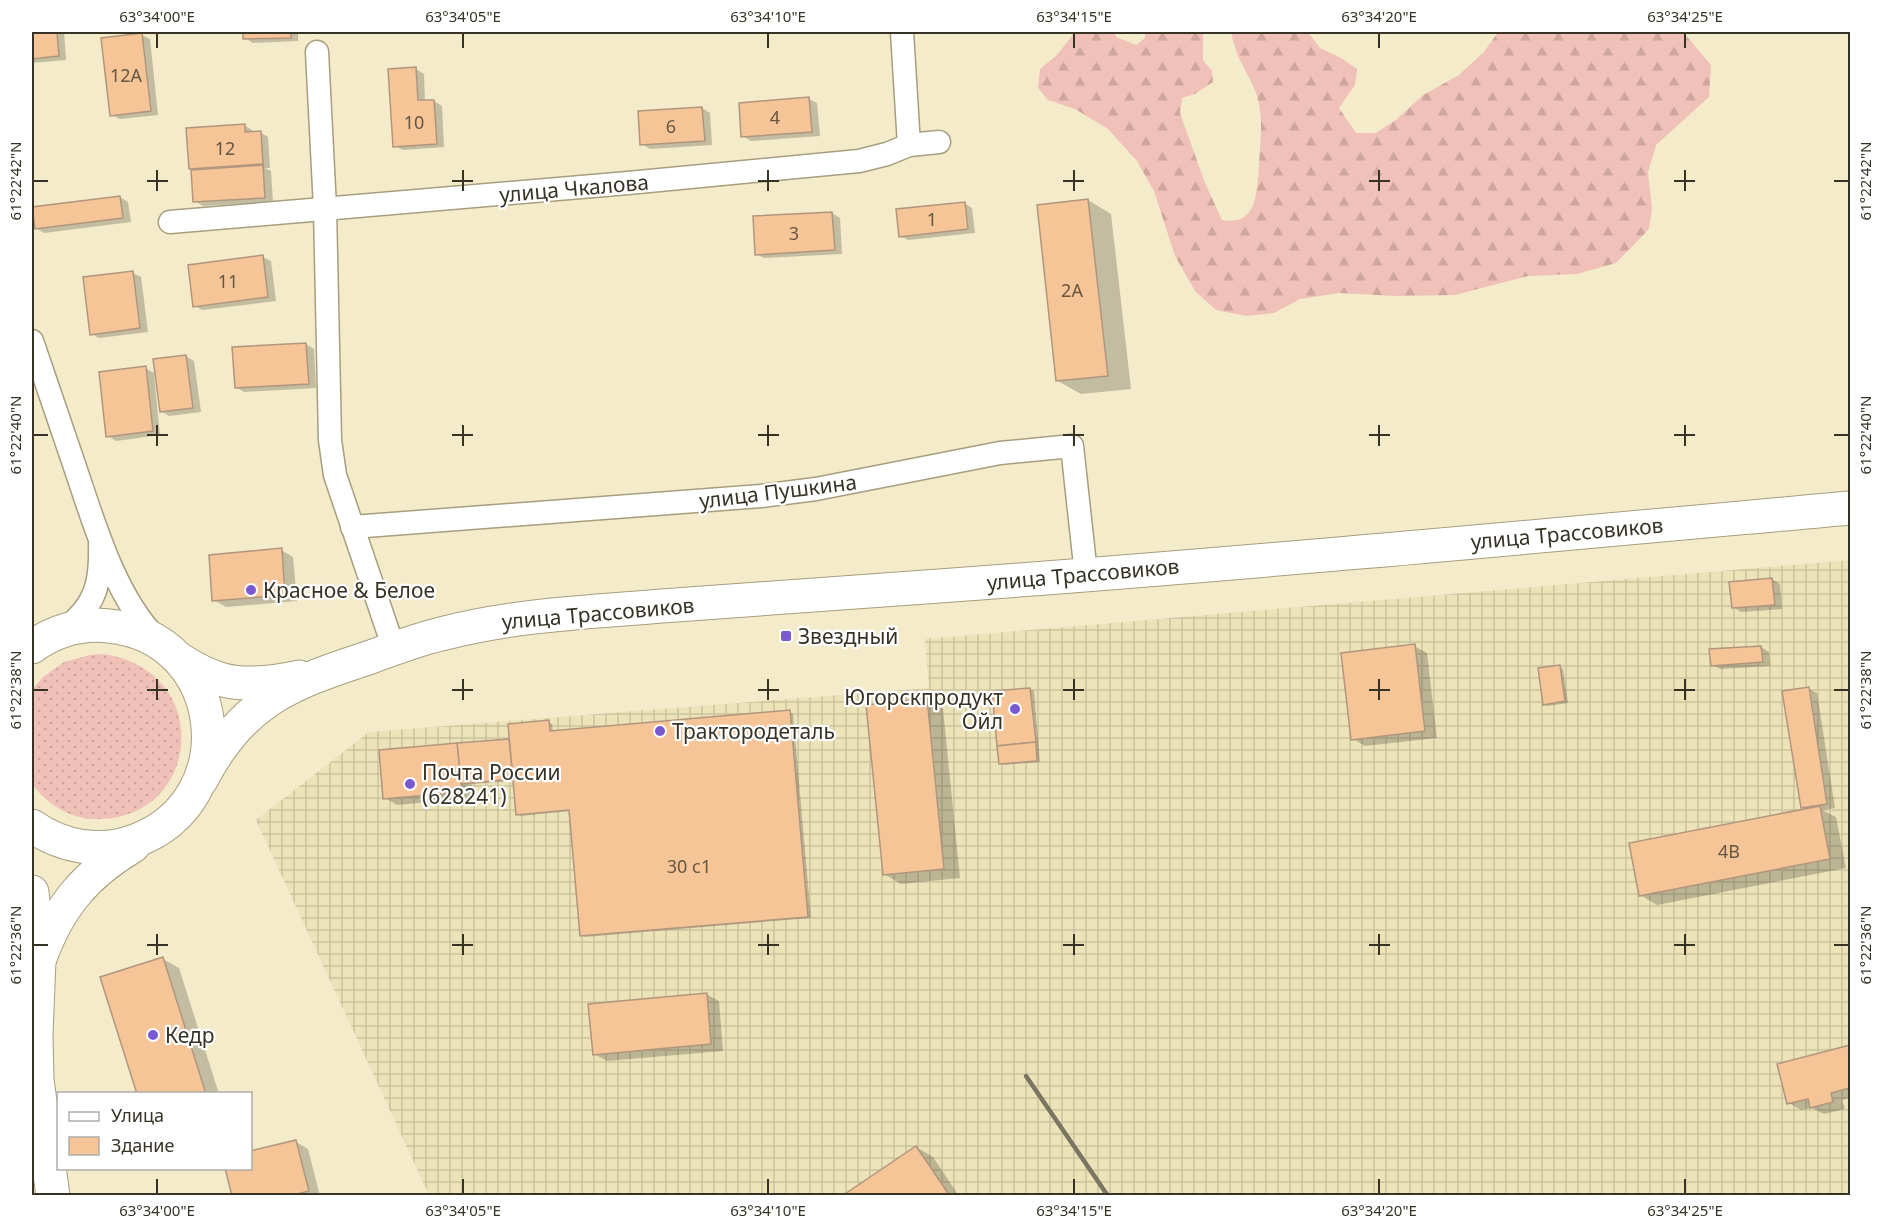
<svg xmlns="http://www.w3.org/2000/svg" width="1882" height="1227" font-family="'Noto Sans',sans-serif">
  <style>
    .industrial { fill: url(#industrial-grid) }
    .grass { fill: url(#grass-dots) }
    .forest { fill: url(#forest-firs) }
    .shadow { fill: #0003 }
    .building { fill: #f5c497; stroke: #b1967f; stroke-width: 1.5 }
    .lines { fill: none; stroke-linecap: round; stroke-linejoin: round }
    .street-casing { stroke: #a69e7e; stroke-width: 25 }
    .secondary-casing { stroke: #a69e7e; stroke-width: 35 }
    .street { stroke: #fff; stroke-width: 22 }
    .secondary { stroke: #fff; stroke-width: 33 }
    .rail { stroke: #7b7661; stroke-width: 4.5 }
    .ticks { fill: none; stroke: #363325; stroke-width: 2 }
    .poi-dot { fill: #7959d3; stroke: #fff; stroke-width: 2 }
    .labels { text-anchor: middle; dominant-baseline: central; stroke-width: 4.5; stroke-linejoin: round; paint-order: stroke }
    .number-label { font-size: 18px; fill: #665742 }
    .street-label { font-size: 21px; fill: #363325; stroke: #fff }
    .poi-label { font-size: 21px; fill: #363325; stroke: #fff; text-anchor: start }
    .neatline { fill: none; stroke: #363325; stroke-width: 2 }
    .ticks-label { font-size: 15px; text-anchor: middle; fill: #363325 }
  </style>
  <defs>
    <pattern id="industrial-grid" width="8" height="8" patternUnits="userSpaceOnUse" patternTransform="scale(1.5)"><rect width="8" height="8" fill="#ece3b8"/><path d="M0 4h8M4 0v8" fill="none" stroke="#cbc39e"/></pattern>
    <pattern id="grass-dots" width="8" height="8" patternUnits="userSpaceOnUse" patternTransform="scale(1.5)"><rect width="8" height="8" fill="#f0c1b8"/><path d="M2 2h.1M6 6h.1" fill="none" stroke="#cea69e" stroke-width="1.8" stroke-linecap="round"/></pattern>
    <pattern id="forest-firs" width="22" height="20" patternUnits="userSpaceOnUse" patternTransform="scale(1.5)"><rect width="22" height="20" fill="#f0c1b8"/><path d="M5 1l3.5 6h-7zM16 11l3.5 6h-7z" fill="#cea69e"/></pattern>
  </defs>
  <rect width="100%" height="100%" fill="#f3ebc9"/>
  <path class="industrial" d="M1850,560V1195H429L256,820L369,732L929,688L925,639Z"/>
  <path class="grass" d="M103,654C216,670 202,823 93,819C68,818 46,803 32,784V690L43,677L64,662L90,655Z"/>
  <path class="forest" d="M1075,32H1114L1116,37L1136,45L1145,38V32H1203V60L1212,71L1213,82L1195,94L1182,98L1180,113L1205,183L1222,220C1258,227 1257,190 1259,165C1260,142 1264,119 1257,96C1253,83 1245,71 1239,58C1235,50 1233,40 1231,32H1308L1320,48L1341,58L1357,69L1355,85L1339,108L1356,133H1376L1397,119L1423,95L1459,75L1484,52L1498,32H1683L1711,65L1709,97L1656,145L1648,172L1652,209L1649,229L1616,263L1577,274L1528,276L1455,295L1395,296L1339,293L1300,299L1274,313L1246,316L1216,310L1195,291L1175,256L1154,191L1137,161L1108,129L1075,109L1048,100L1038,88L1040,69L1057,55Z"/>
  <g class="shadow">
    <path d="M32,32H64L66,60L32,63Z"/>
    <path d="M244,32H298V41L253,43L245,38Z"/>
    <path d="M142,35L150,39L158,115L120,119L112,115Z"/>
    <path d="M416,69L424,74L425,102L434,101L442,106L444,147L403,150L395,146Z"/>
    <path d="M809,99L817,103L820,136L751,141L743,136Z"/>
    <path d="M702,108L710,113L712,145L650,149L642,144Z"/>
    <path d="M244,125L252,130L253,133L260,132L268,137L270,168H265L271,171L273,202L203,206L195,201L188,129Z"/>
    <path d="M120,197L128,202L131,222L44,233L36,228Z"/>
    <path d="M1088,200L1111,214L1131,389L1081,394L1058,381Z"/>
    <path d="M964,203L972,208L975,233L908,240L900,236Z"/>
    <path d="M832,213L840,218L842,254L764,258L756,254Z"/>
    <path d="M263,257L271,261L276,301L202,310L195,306Z"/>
    <path d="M133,273L141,277L148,332L99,338L91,334Z"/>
    <path d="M306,344L314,349L316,388L244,392L236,387Z"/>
    <path d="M186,356L194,361L201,412L169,416L161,411L156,374L154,375L160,435L116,441L108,436L145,368L156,374Z"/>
    <path d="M281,550L293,557L297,601L226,607L214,600Z"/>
    <path d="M1772,579L1780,584L1782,609L1741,612L1733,607Z"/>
    <path d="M1414,646L1427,653L1437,738L1365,746L1353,739Z"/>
    <path d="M1761,647L1769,652L1770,666L1720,669L1712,665Z"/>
    <path d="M1560,667L1563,669L1568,703L1548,706L1544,704Z"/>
    <path d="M1030,689L1034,691L1040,762L1004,765L1000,763Z"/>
    <path d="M1809,689L1817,693L1835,808L1822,810L1836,817L1846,868L1657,905L1640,895L1807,810L1802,807Z"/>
    <path d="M927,700L943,709L960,878L901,884L884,874Z"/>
    <path d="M790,712L793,714L811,918L585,937L581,935L571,811L521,816L517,814L514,781L472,784L473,798L397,805L385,798L381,751L511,740L549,722L552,724L553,732Z"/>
    <path d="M163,959L179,968L219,1094H139Z"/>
    <path d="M706,994L719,1001L723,1051L607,1061L594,1054Z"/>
    <path d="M1850,1047V1098L1842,1100L1845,1109L1824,1114L1812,1108L1801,1110L1789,1103L1779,1065Z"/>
    <path d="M296,1142L308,1149L320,1196H233L250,1168Z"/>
    <path d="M916,1147L933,1157L959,1196H844Z"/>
  </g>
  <g class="building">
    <path d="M32,32H57L59,56L32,59Z"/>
    <path d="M243,32H291V38L243,39Z"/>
    <path d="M142,33L151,111L110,116L101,38Z"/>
    <path d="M416,67L418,100H434L437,144L393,147L388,69Z"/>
    <path d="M809,97L812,132L741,137L739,103Z"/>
    <path d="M702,107L705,141L640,145L638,111Z"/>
    <path d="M245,124V132L261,131L263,164L189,169L186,128Z"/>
    <path d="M263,165L265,198L193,202L191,170Z"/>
    <path d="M120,196L123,218L35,229L32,207Z"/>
    <path d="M1088,199L1108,376L1056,381L1037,205Z"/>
    <path d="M965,202L968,229L899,237L896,209Z"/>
    <path d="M832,212L835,250L755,255L753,216Z"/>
    <path d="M263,255L268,297L193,307L188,265Z"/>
    <path d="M133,271L140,328L90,335L83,277Z"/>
    <path d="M306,343L309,384L235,388L232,347Z"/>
    <path d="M186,355L193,408L160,412L153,359Z"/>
    <path d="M146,366L153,431L106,437L99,372Z"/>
    <path d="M282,548L285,595L212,601L209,555Z"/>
    <path d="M1772,578L1775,605L1732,608L1729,582Z"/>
    <path d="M1415,644L1425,731L1351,740L1341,653Z"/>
    <path d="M1761,646L1763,662L1711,666L1709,649Z"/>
    <path d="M1560,665L1565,701L1543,705L1538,668Z"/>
    <path d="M1809,687L1827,804L1801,808L1782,691Z"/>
    <path d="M1030,688L1036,742L997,746L992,691Z"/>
    <path d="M927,698L944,869L883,875L866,705Z"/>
    <path d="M790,710L808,917L580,936L569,810L516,815L508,724L549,720L550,731Z"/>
    <path d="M509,739L513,779L461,784L457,743Z"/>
    <path d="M1036,742L1037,761L999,764L997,746Z"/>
    <path d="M457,743L462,792L383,799L379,750Z"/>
    <path d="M1820,806L1830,859L1639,896L1629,843Z"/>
    <path d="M163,957L206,1094H137L100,977Z"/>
    <path d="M707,993L711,1044L593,1055L588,1004Z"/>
    <path d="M1850,1045V1088L1831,1093L1833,1102L1810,1108L1808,1099L1787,1104L1777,1064Z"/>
    <path d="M296,1140L309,1191L289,1196H232L225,1168H250V1151Z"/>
    <path d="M916,1146L950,1196H842Z"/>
  </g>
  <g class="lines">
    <defs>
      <g id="street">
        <path d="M902,32L909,145"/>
        <path d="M317,52L325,208L330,440L335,475L394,649"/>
        <path d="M170,222L628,183L859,161L887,154L909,145L939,142"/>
        <path d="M32,341C46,383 61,425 75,467C94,523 115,597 157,639"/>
        <path d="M352,527L761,496L816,489L1000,453L1072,446L1086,574"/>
        <path d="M65,629C96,605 101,583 100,545"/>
      </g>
      <g id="secondary">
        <path d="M32,647C54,631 81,623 109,626C226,637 246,800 135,841C100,854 62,847 32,826"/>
        <path d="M179,659C193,668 207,676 223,680C246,686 276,682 299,677"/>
        <path d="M201,780C242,702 288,684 368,658C392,649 416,640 441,634C513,615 588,612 662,606C759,599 856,592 953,585C1252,563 1552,535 1850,508"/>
        <path d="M32,892L39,960L36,1035L37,1080L53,1196"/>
        <path d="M40,958C59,906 85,875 133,846"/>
      </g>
    </defs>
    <use href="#street" class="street-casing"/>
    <use href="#secondary" class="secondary-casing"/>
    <use href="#street" class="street"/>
    <use href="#secondary" class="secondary"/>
    <path class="rail" d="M1026,1076L1108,1196"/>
  </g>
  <path class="ticks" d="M157,33V48M463,33V48M768,33V48M1074,33V48M1379,33V48M1685,33V48M157,170V191M463,170V191M768,170V191M1074,170V191M1379,170V191M1685,170V191M33,181H48M147,181H168M452,181H473M758,181H779M1063,181H1084M1369,181H1390M1674,181H1695M1834,181H1849M157,425V446M463,425V446M768,425V446M1074,425V446M1379,425V446M1685,425V446M33,435H48M147,435H168M452,435H473M758,435H779M1063,435H1084M1369,435H1390M1674,435H1695M1834,435H1849M157,679V700M463,679V700M768,679V700M1074,679V700M1379,679V700M1685,679V700M33,690H48M147,690H168M452,690H473M758,690H779M1063,690H1084M1369,690H1390M1674,690H1695M1834,690H1849M157,934V955M463,934V955M768,934V955M1074,934V955M1379,934V955M1685,934V955M33,945H48M147,945H168M452,945H473M758,945H779M1063,945H1084M1369,945H1390M1674,945H1695M1834,945H1849M157,1179V1194M463,1179V1194M768,1179V1194M1074,1179V1194M1379,1179V1194M1685,1179V1194"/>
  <g class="poi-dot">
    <circle cx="251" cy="590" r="6"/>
    <rect x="780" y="630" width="12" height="12" rx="3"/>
    <circle cx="1015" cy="709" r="6"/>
    <circle cx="660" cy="731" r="6"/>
    <circle cx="410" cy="784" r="6"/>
    <circle cx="153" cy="1035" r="6"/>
  </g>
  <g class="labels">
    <g class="number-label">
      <text x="126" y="75">12А</text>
      <text x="775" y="117">4</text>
      <text x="414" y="122">10</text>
      <text x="671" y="126">6</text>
      <text x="225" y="148">12</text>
      <text x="932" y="219">1</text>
      <text x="794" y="233">3</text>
      <text x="228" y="281">11</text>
      <text x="1072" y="290">2А</text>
      <text x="1729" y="851">4В</text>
      <text x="689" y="866">30 с1</text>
    </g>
    <g class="street-label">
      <text transform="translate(574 188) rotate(-5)">улица Чкалова</text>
      <text transform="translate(778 491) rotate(-7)">улица Пушкина</text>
      <text transform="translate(1567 533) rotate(-5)">улица Трассовиков</text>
      <text transform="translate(1083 574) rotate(-5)">улица Трассовиков</text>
      <text transform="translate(598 613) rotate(-5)">улица Трассовиков</text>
    </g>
    <g class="poi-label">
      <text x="263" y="590">Красное &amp; Белое</text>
      <text x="798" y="636">Звездный</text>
      <text x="1003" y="697" text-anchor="end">Югорскпродукт<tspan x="1003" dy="24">Ойл</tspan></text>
      <text x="672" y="731">Трактородеталь</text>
      <text x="422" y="772">Почта России<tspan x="422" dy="24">(628241)</tspan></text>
      <text x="165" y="1035">Кедр</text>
    </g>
  </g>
  <rect width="1882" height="1227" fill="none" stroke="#ffffff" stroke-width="66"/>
  <rect x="57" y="1092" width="195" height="78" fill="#ffffff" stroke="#afada8" stroke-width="1.5"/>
  <rect x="69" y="1112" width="30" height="9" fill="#ffffff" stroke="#afada8" stroke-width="1.5"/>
  <text x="111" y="1122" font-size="18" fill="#363325">Улица</text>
  <rect x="69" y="1137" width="30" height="18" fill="#f5c497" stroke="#afada8" stroke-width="1.5"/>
  <text x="111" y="1152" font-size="18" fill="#363325">Здание</text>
  <rect x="33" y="33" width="1816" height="1161" class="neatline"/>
  <g class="ticks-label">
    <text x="157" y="22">63°34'00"E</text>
    <text x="463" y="22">63°34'05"E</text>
    <text x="768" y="22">63°34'10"E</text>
    <text x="1074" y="22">63°34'15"E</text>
    <text x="1379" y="22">63°34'20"E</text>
    <text x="1685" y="22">63°34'25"E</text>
    <text transform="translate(16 181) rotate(-90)" y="5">61°22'42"N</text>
    <text transform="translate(1866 181) rotate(-90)" y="5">61°22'42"N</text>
    <text transform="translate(16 435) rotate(-90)" y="5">61°22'40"N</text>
    <text transform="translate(1866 435) rotate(-90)" y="5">61°22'40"N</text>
    <text transform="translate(16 690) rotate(-90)" y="5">61°22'38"N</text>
    <text transform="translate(1866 690) rotate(-90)" y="5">61°22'38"N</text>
    <text transform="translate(16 945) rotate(-90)" y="5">61°22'36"N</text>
    <text transform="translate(1866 945) rotate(-90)" y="5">61°22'36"N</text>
    <text x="157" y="1216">63°34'00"E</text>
    <text x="463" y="1216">63°34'05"E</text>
    <text x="768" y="1216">63°34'10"E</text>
    <text x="1074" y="1216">63°34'15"E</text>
    <text x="1379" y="1216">63°34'20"E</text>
    <text x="1685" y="1216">63°34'25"E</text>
  </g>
</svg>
